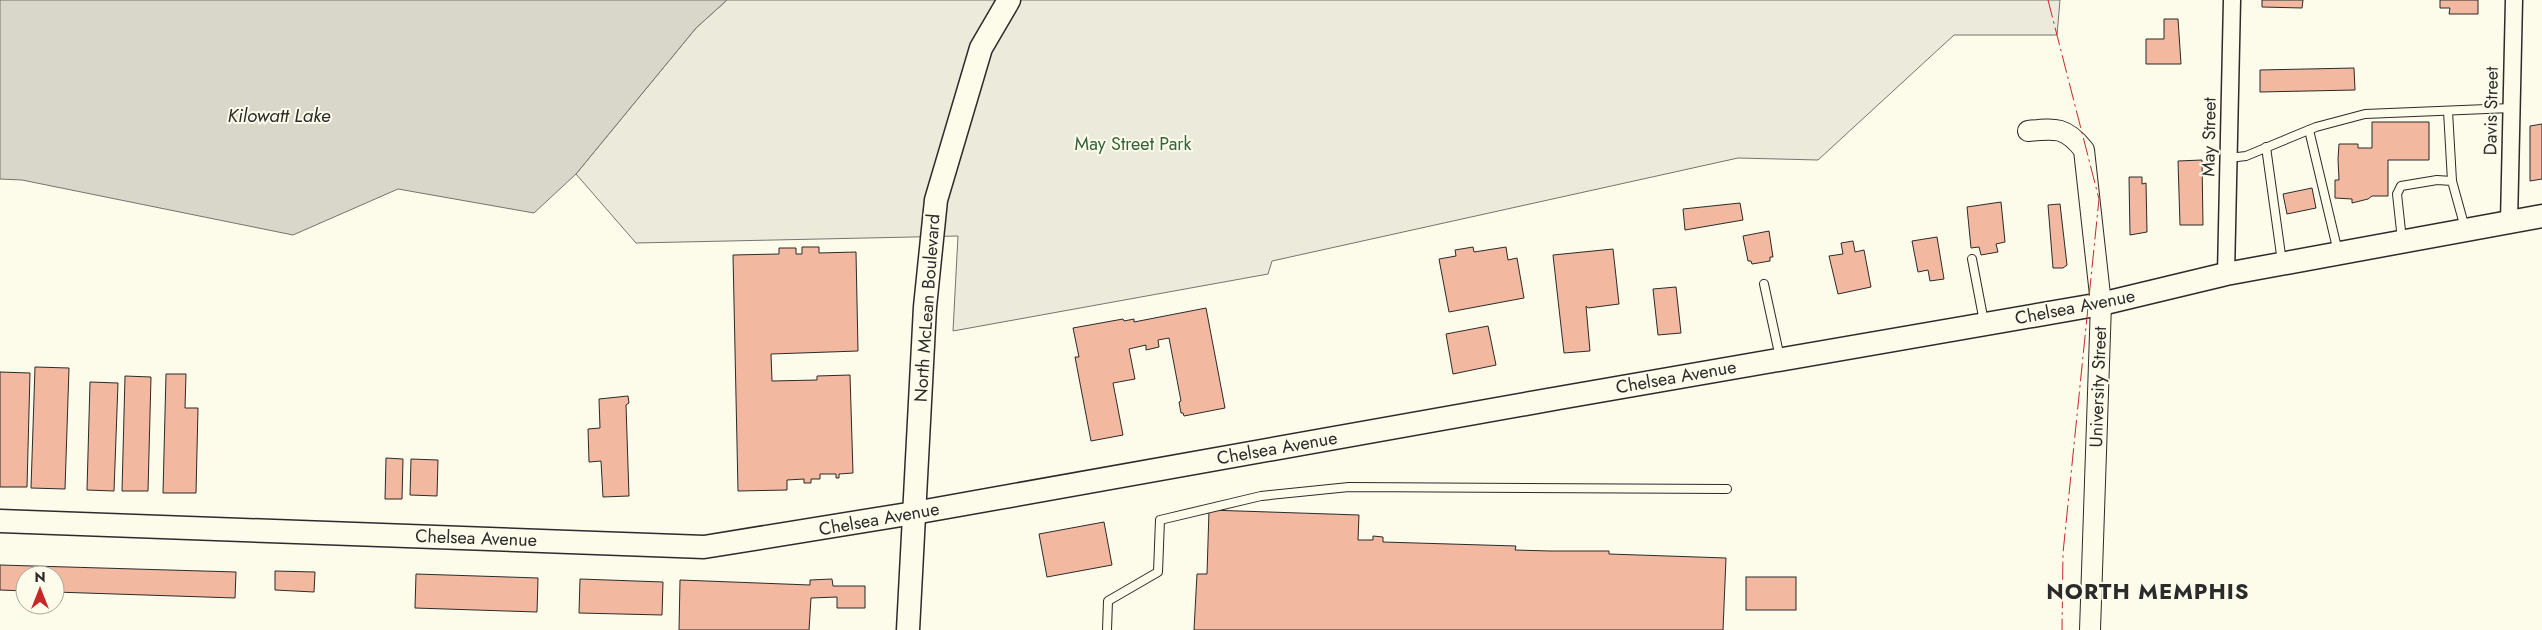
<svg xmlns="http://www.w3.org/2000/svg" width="2542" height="630" font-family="Jost,sans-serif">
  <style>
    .green { fill: #ecebdb; stroke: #74746e }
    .water { fill: #d8d7c9; stroke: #74746e }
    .building { fill: #f2b8a0; stroke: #2b2b2b }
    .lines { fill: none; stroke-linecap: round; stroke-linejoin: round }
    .service-casing { stroke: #2b2b2b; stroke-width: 10 }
    .minor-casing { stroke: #2b2b2b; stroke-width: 19 }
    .tertiary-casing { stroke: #2b2b2b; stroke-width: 22 }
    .secondary-casing { stroke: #2b2b2b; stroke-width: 25 }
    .service { stroke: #fdfbea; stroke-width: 8 }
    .minor { stroke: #fdfbea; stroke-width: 16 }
    .tertiary { stroke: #fdfbea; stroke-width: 20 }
    .secondary { stroke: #fdfbea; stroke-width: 22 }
    .power { stroke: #c62828; stroke-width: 1; stroke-dasharray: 18 4 2.5 4; stroke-linecap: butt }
    .labels { text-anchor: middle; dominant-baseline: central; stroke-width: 4; stroke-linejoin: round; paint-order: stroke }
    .street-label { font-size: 18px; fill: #2b2b2b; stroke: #fdfbea }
    .park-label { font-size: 18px; fill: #34623c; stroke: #fdfbea }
    .water-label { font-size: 19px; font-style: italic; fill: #2b2b2b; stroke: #fdfbea }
    .district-label { font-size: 22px; font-weight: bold; letter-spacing: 1px; fill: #2b2b2b; stroke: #fdfbea }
  </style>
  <rect width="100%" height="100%" fill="#fdfbea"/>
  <path class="green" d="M727,0H2060L2057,35H1954L1818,160L1738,158L1272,261L1268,274L953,331L958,236L636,243L576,174L696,28Z"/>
  <path class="water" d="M0,0H727L696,28L576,174L534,213L398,189L293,235L22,180L0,179Z"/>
  <g class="building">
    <path d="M2262,0H2303L2302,8L2262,7Z"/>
    <path d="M2440,0H2478V14H2449L2450,8H2440Z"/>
    <path d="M2164,19H2178L2181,64H2146V39H2164Z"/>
    <path d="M2354,68L2355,90L2260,92V70Z"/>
    <path d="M2372,122H2429V160H2388V196H2372L2368,199L2352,203V199L2335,198V180H2339L2338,159L2339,144H2358V148H2372Z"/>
    <path d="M2542,124V179L2530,181V126Z"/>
    <path d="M2202,160L2203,225H2180L2178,161Z"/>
    <path d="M2129,177H2142V184L2146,183L2147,232L2130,235Z"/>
    <path d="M2312,188L2316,208L2287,214L2283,194Z"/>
    <path d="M2001,202L2005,242L1996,244L1998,252L1981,255L1979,247L1971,248L1967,207Z"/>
    <path d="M1740,203L1743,220L1685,230L1683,209Z"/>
    <path d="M2060,204L2067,265L2063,268H2053L2048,205Z"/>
    <path d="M1769,231L1773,257H1770V261L1752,264L1751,261H1748L1743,236Z"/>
    <path d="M1937,237L1944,279L1930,281L1928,270L1918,272L1912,241Z"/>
    <path d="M1853,241L1855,252L1864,250L1871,287L1838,294L1829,256L1843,254L1841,243Z"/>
    <path d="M802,247H819V253L856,252L858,351L771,354L772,381L817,380V376L850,375L853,473L839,474V478H836V474H820V479H811V483H804V479L787,480V490L738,491L733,255L779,254V248H796V254H802Z"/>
    <path d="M1473,247L1474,252L1506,247L1508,260L1517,258L1524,298L1449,312L1439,259L1456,256L1455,250Z"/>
    <path d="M1613,249L1619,304L1588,308L1586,306L1590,351L1564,353L1553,255Z"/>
    <path d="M1676,287L1681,333L1658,335L1653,289Z"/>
    <path d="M1206,308L1225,408L1184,416L1183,413H1181L1179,402L1181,401L1169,338L1158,340L1159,347L1146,350V345L1129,349L1135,379L1113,383L1123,435L1091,441L1075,357H1079L1073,328L1123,319L1124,321L1134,319V322Z"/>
    <path d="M1488,326L1496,365L1453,374L1446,334Z"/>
    <path d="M35,367L69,368L65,489L31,488Z"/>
    <path d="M0,372L30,373L27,487H0Z"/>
    <path d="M166,374H186L185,408H198L196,493H163Z"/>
    <path d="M125,376L151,377L148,491H122Z"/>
    <path d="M90,382L118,383L114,491L87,490Z"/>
    <path d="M628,396L629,403L626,405L629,496L603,497L601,461L589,462L588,429L600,428L599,399Z"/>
    <path d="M386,458L403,459L402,499H385Z"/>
    <path d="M411,459L438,460L437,496L410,495Z"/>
    <path d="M1209,510L1359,515L1358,540H1373V536L1383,537V542L1516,546L1515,550L1550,551H1609V554L1726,558L1723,630H1194L1197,574H1207Z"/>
    <path d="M1104,522L1112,565L1047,577L1039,534Z"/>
    <path d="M0,565L236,572L235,598L55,592V575H25V591L0,590Z"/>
    <path d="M275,571L315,572L314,592L275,590Z"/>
    <path d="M416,574L538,578L537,612L415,608Z"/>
    <rect x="1746" y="577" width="50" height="33"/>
    <path d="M580,579L663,582L662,615L579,613Z"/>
    <path d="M832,579L833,586H865V608H837V597L811,598L809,630H679L680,580L810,585V580Z"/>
  </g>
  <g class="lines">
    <defs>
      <g id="service">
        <path d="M2448,111L2452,181"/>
        <path d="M2309,130L2338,252"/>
        <path d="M2266,147L2282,262"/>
        <path d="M2229,158L2246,156L2316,127L2365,114L2511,108"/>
        <path d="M2402,240L2397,194L2401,186L2437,180L2452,181L2465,228"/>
        <path d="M1972,259L1984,322"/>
        <path d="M1764,284L1780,358"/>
        <path d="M1107,630L1108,601L1158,572L1160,520L1261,496L1349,487L1727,489"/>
      </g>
      <g id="minor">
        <path d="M2509,222L2514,0"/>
        <path d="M2226,274L2232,0"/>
      </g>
      <path id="tertiary" d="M2028,131C2056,128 2066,127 2084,150L2101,304L2090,630"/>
      <g id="secondary">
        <path d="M0,521L704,547L914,513L1559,398L2101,304L2226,274L2542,216"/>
        <path d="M908,630L925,307L936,200L981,48L1009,0"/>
      </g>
    </defs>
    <use href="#service" class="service-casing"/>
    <use href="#minor" class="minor-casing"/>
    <use href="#tertiary" class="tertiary-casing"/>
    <use href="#secondary" class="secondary-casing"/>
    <use href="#service" class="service"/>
    <use href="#minor" class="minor"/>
    <use href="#tertiary" class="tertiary"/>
    <use href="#secondary" class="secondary"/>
    <path class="power" d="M2048,0L2099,199L2063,553L2062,630"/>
  </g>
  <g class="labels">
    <g class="street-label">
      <text transform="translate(2491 111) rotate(-89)">Davis Street</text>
      <text transform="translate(2209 137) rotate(-89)">May Street</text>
      <text transform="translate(2075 307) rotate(-11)">Chelsea Avenue</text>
      <text transform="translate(927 308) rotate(-86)">North McLean Boulevard</text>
      <text transform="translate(1676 377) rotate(-10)">Chelsea Avenue</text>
      <text transform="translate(2098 387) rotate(-88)">University Street</text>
      <text transform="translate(1277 448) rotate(-10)">Chelsea Avenue</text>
      <text transform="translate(879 519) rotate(-10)">Chelsea Avenue</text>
      <text transform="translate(476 538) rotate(2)">Chelsea Avenue</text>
    </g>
    <g class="park-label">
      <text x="1133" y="144">May Street Park</text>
    </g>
    <g class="water-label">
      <text x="279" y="115">Kilowatt Lake</text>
    </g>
    <g class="district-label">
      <text x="2148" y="591">NORTH MEMPHIS</text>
    </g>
  </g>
  <g transform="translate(40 590)"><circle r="24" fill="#fdfbea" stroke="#a9a89e"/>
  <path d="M0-4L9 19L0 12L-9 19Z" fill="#c62828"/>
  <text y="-8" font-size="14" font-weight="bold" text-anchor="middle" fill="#2b2b2b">N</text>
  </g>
</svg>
